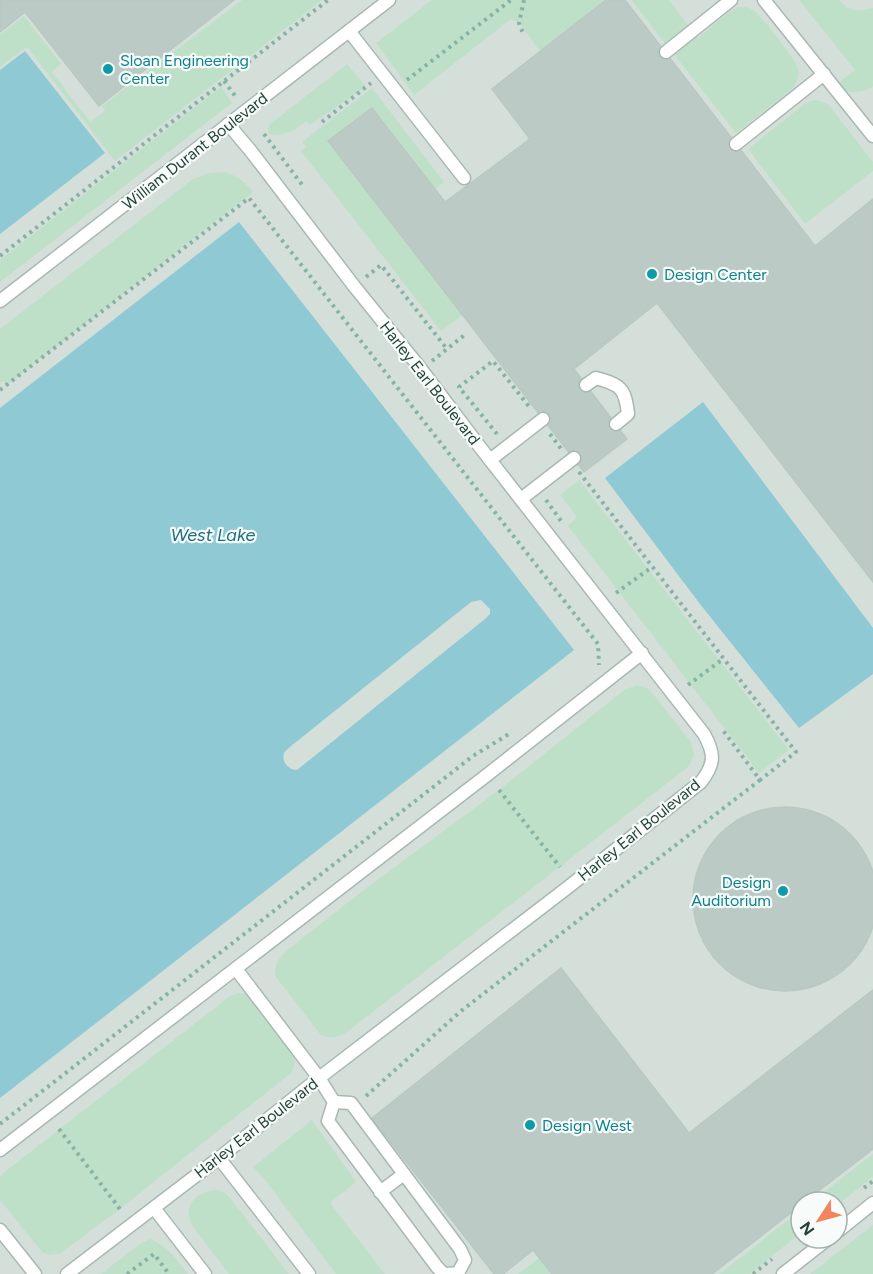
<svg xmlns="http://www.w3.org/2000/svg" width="873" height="1274" font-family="Figtree,sans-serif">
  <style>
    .built { fill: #d4dfda; fill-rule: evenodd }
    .green { fill: #bfe0c8 }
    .water { fill: #8ec9d4; fill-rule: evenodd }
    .building { fill: #bbcac4; stroke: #b8c9c2; stroke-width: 1.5 }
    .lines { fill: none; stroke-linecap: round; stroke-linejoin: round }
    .service-casing { stroke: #a8b8b2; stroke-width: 15 }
    .path { stroke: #86b3a5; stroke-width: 4; stroke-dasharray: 3 4.5; stroke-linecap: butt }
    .service { stroke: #fff; stroke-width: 12 }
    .culture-dot { fill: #0f9aa8; stroke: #f7fbf9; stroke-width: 2 }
    .labels { text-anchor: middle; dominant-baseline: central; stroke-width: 4.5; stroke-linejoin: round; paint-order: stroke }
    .culture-label { font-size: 16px; fill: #0d838f; stroke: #f7fbf9; text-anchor: start }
    .street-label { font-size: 16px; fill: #24423a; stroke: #f7fbf9 }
    .water-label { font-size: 18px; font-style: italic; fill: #1c6f80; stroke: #f7fbf9 }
  </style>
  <rect width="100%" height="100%" fill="#e6efeb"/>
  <path class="built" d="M0,0H873V1274H0ZM801,1202H837V1238H801Z"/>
  <g class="green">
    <path d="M242,0H322L115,161L27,47L0,67V35L24,16L61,64L52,72L90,122L105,111L102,106Z"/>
    <path d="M432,0H606L540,51L519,23L511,19L414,95L376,43Z"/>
    <path d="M631,0H669L698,38C706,32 731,9 738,7C745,6 751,8 756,12C763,18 795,59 798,68C800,75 797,83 792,89L736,133Z"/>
    <path d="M799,0H839C851,12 857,12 873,8V86C864,93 853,93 842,90L837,84L855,70Z"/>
    <path d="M347,64L366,87L310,125L306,121C295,131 283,137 268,134L269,125Z"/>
    <path d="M221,87L232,103L0,282V260Z"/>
    <path d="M372,88L444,182L435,189L372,108L328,141L463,315L441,331L301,151L306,147L302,142Z"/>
    <path d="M815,100L823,102L828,104L873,162V171L805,224L748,149L804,104L808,102Z"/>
    <path d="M223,172C237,175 244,181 253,192L7,385L3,381L0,383V329L193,179L210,173Z"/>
    <path d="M579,480L789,750L759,773L568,526L577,517L560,495Z"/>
    <path d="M637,685L649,689L691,742L694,755L688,767L347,1032C338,1038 330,1040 320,1034L276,977C273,965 279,958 287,950L369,886L499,790L624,690Z"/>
    <path d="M238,993L248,994L294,1049C295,1058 296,1065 291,1073L125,1205L61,1253L50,1255L42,1252L0,1200V1177L2,1174L230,996Z"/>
    <path d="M312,1120L356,1182L330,1203L385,1274H336L265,1180L253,1167Z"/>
    <path d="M873,1154V1177L837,1205V1202H811Z"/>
    <path d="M218,1190L224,1192L231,1199L289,1274H229L193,1227C181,1206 197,1190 218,1190Z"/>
    <path d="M801,1210V1233L749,1274H719Z"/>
    <path d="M873,1225V1274H810Z"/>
    <path d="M150,1239C168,1246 176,1259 188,1274H101L137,1246Z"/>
    <path d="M539,1258L552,1274H518Z"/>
  </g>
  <g class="water">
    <path d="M25,51L105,153L0,234V70Z"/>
    <path d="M239,222L574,650L0,1098V408ZM481,600L490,609V614L485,619L297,770C289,770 281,762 284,753C285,751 289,748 291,746L471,602Z"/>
    <path d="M703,402L873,628V674L799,728L700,604L605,478Z"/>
  </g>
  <g class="building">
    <path d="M0,0H234L99,106L25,12L0,32Z"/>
    <path d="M606,0H625L815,246L873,199V582L657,303L574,369L627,439L584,472L328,141L372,108L445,202L530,139L492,89Z"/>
    <circle cx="785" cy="899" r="92"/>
    <path d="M561,968L689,1133L873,990V1149L804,1202H801V1205L712,1274H552L533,1250L503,1274H494L372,1118Z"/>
  </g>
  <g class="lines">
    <defs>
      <g id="service">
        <path d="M764,0L873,136"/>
        <path d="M349,31L464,178"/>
        <path d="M666,52L731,0"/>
        <path d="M736,144L824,74"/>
        <path d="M0,301L389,0"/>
        <path d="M586,385L596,378C621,385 625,388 628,414L616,424"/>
        <path d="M490,460L543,419"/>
        <path d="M521,499L574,458"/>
        <path d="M236,969L319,1078L334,1102L328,1121L437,1267L444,1274"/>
        <path d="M334,1102L351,1103L460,1249L465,1260L458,1273L447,1274"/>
        <path d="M0,1150L487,775L642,653"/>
        <path d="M219,1158L309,1274"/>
        <path d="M380,1192L404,1174"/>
        <path d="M154,1208L205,1274"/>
        <path d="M0,1230L35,1274"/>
        <path d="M837,1232L873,1203"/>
        <path d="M67,1274L219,1158L319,1078L567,888L701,782C715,764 715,754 704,734L483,451L421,369L354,286L250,150L228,124"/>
        <path d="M783,1274L829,1238"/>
      </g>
    </defs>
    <use href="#service" class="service-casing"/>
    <g class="path">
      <path d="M524,0L519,23L524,36"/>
      <path d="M407,80L511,0"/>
      <path d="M224,81L236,97"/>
      <path d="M322,122L371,83"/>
      <path d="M264,134L303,186"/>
      <path d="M0,256L328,0"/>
      <path d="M366,277L381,265L447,349"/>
      <path d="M432,361L467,333"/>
      <path d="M0,390L249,198L598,644L599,665"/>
      <path d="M497,434L459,387L493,361L531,409"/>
      <path d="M550,434L562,450"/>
      <path d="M579,472L796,752L760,780L722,729"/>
      <path d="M546,500L561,521"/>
      <path d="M616,593L652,567"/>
      <path d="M688,685L723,659"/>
      <path d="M499,790L560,867"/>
      <path d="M366,1096L461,1011L760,780"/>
      <path d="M0,1124L473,756L509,734"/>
      <path d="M59,1129L120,1209"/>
      <path d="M864,1188L873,1181"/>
      <path d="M127,1274L154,1254L169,1274"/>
      <path d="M753,1274L772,1259"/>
    </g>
    <use href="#service" class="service"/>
  </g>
  <g class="culture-dot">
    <circle cx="108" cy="69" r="6"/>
    <circle cx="652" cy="274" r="6"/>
    <circle cx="783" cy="891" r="6"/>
    <circle cx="530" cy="1125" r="6"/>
  </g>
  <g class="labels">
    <g class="culture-label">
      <text x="120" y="60">Sloan Engineering<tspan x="120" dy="18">Center</tspan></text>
      <text x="664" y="274">Design Center</text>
      <text x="771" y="882" text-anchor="end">Design<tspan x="771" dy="18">Auditorium</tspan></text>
      <text x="542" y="1125">Design West</text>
    </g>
    <g class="street-label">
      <text transform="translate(195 151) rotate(-38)">William Durant Boulevard</text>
      <text transform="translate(430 383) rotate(52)">Harley Earl Boulevard</text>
      <text transform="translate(639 830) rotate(-39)">Harley Earl Boulevard</text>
      <text transform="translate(256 1128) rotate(-38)">Harley Earl Boulevard</text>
    </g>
    <g class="water-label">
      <text x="213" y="535">West Lake</text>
    </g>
  </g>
  <g transform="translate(819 1220) rotate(234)"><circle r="28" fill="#f7fbf9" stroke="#a3b1ad" stroke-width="1.5"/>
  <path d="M0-4.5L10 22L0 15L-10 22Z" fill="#f4845f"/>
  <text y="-9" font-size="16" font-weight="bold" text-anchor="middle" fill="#24423a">N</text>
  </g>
</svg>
